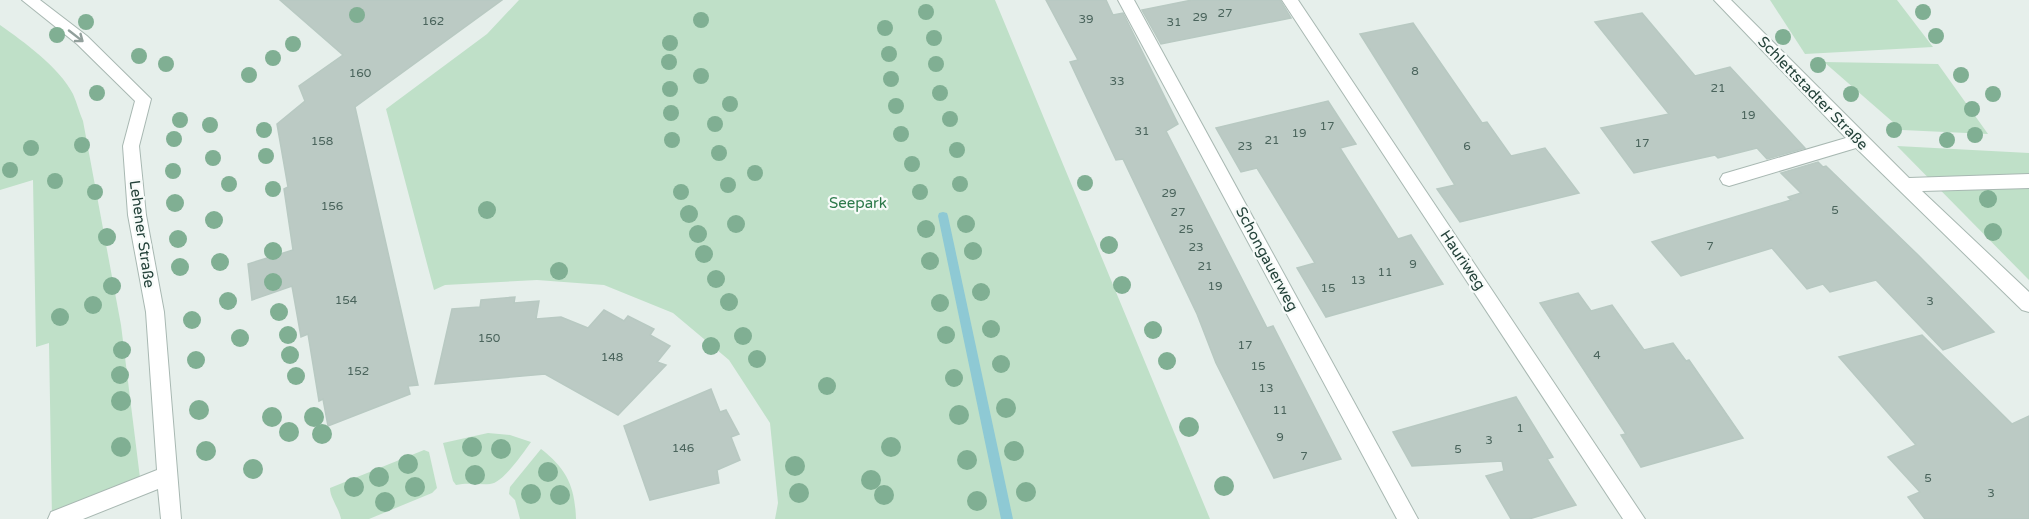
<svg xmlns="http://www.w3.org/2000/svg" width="2029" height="519" font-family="'Varela Round',sans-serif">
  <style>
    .green { fill: #bfe0c8 }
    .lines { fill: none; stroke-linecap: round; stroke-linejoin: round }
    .stream { fill: #8ec9d4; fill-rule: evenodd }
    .building { fill: #bbcac4; stroke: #b8c9c2; stroke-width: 1.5 }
    .minor-casing { stroke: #a8b8b2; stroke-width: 2 }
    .minor { fill: #fff; fill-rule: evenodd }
    .tree { fill: #80af93 }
    .oneway { stroke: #92a09c }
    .labels { text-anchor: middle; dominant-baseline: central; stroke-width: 4.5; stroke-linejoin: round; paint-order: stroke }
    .number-label { font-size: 12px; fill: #4a645c }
    .street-label { font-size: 15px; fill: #24423a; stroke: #f7fbf9 }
    .park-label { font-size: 15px; fill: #2d7a4b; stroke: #f7fbf9 }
  </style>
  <rect width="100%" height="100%" fill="#e6efeb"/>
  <g class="green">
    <path d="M519,0H995L1210,519H775L778,503L770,423L729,360L673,313L604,285L537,280L445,285L434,290L386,109L487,34Z"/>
    <path d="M1770,0H1897L1933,47L1805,54Z"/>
    <path d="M0,25C24,42 59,67 73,94C77,103 79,112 83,121L121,325L141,486L52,519L49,343L36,347L33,180L0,190Z"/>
    <path d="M1824,62L1938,64L1988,134L1902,130Z"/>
    <path d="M1897,146L2029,153V280Z"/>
    <path d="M488,433L510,435L531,442C523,453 503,483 490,484C479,485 468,482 456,485L453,481L443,443Z"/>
    <path d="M541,449C567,469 575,487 576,519H520L515,500L509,494L510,487Z"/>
    <path d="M424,450L429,452L437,488L432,493L369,519H341C339,508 330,498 330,488Z"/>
  </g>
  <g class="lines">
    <path class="stream" d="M943,212L947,213L948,216L1013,519H1001L938,216L939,213Z"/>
  </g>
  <g class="building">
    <path d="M280,0H502L355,107L418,385L408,386L410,394L328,426L323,399L319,401L308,334L301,337L292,286L252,300L248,264L293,250L284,189L288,187L277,124L305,101L299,86L343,55Z"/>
    <path d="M1046,0H1106L1113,15L1123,13L1178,124L1166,131L1267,328L1273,326L1341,459L1274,478L1216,363L1197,314L1123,159L1116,160L1070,62L1078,60Z"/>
    <path d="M1192,0H1280L1291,18L1161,44L1142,10Z"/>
    <path d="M1642,13L1695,76L1730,67L1805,148L1767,159L1757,148L1718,158L1715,155L1634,173L1601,128L1669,114L1595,22Z"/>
    <path d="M1413,23L1482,123L1487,122L1511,156L1545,148L1579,193L1460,222L1437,189L1455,185L1360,34Z"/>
    <path d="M1328,101L1356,144L1340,148L1398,239L1411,235L1443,284L1326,317L1297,268L1315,263L1257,168L1241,172L1216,128Z"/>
    <path d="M1818,162L1823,167L1826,166L1917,254L1994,332L1943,350L1876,280L1830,292L1823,284L1807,289L1772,248L1681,276L1652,242L1791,200L1788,197L1801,193L1781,173Z"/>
    <path d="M1578,293L1591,311L1612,305L1644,350L1673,343L1686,361L1689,360L1743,438L1641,467L1621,435L1626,434L1540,303Z"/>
    <path d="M515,297L514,303L539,301L536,319L561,317L588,328L604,310L624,321L628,316L654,329L650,335L670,346L657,362L666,365L618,415L545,374L435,384L452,309L480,307L481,300Z"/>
    <path d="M1922,335L2012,424L2029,416V519H1925L1908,497L1920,492L1888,457L1916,445L1839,357Z"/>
    <path d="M711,389L720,412L726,410L739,434L731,437L740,460L717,470L719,483L650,500L624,426Z"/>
    <path d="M1516,397L1553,457L1547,459L1576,505L1529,519H1511L1486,476L1504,471L1502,461L1412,466L1393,432Z"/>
  </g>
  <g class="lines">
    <defs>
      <g id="minor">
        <path d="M22,0H40L87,36L151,99L139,146L146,215L164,312L181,519H161L158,489L83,519H48L51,512L157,470L146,312L128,215L123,146L135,101L77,44Z"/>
        <path d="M1118,0H1134L1418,519H1397Z"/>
        <path d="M1282,0H1298L1645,519H1623Z"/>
        <path d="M1714,0H1731L1909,178L2029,174V188L1922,191L2029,292V312L2022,310L1856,148L1729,186L1723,184L1720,179L1723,174L1846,138Z"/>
      </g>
    </defs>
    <use href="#minor" class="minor-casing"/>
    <use href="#minor" class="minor"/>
  </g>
  <g class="tree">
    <circle cx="926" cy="12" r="8"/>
    <circle cx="1923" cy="12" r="8"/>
    <circle cx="357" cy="15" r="8"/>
    <circle cx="701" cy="20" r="8"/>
    <circle cx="86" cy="22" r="8"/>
    <circle cx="885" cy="28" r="8"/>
    <circle cx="57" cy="35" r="8"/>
    <circle cx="1936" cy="36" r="8"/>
    <circle cx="1783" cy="37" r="8"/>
    <circle cx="934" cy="38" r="8"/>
    <circle cx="670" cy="43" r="8"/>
    <circle cx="293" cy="44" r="8"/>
    <circle cx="889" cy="54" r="8"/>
    <circle cx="139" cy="56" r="8"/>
    <circle cx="273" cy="58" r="8"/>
    <circle cx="669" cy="62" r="8"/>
    <circle cx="166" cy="64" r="8"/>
    <circle cx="936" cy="64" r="8"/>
    <circle cx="1818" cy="65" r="8"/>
    <circle cx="249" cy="75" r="8"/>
    <circle cx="1961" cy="75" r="8"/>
    <circle cx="701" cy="76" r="8"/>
    <circle cx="891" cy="79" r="8"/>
    <circle cx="670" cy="89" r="8"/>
    <circle cx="97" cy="93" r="8"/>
    <circle cx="940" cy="93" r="8"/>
    <circle cx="1851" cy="94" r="8"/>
    <circle cx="1993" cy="94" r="8"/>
    <circle cx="730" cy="104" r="8"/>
    <circle cx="896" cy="106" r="8"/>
    <circle cx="1972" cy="109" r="8"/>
    <circle cx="671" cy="113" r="8"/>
    <circle cx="950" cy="119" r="8"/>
    <circle cx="180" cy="120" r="8"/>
    <circle cx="715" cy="124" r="8"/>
    <circle cx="210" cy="125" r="8"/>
    <circle cx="264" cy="130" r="8"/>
    <circle cx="1894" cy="130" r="8"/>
    <circle cx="901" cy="134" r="8"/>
    <circle cx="1975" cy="135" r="8"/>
    <circle cx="174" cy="139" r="8"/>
    <circle cx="672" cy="140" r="8"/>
    <circle cx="1947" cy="140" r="8"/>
    <circle cx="82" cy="145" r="8"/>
    <circle cx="31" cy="148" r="8"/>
    <circle cx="957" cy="150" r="8"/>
    <circle cx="719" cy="153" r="8"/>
    <circle cx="266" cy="156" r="8"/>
    <circle cx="213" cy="158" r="8"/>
    <circle cx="912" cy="164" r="8"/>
    <circle cx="10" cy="170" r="8"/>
    <circle cx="173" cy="171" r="8"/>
    <circle cx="755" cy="173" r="8"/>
    <circle cx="55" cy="181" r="8"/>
    <circle cx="1085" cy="183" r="8"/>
    <circle cx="229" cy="184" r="8"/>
    <circle cx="960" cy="184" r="8"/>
    <circle cx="728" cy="185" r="8"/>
    <circle cx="273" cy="189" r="8"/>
    <circle cx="95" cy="192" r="8"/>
    <circle cx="681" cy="192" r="8"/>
    <circle cx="920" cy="192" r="8"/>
    <circle cx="1988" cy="199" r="9"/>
    <circle cx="175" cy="203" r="9"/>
    <circle cx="487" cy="210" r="9"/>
    <circle cx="689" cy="214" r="9"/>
    <circle cx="214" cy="220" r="9"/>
    <circle cx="736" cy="224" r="9"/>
    <circle cx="966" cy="224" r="9"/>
    <circle cx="926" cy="229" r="9"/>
    <circle cx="1993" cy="232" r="9"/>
    <circle cx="698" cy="234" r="9"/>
    <circle cx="107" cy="237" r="9"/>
    <circle cx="178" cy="239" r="9"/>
    <circle cx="1109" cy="245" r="9"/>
    <circle cx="273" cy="251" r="9"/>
    <circle cx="973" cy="251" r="9"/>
    <circle cx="704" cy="254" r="9"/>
    <circle cx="930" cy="261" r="9"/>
    <circle cx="220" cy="262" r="9"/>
    <circle cx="180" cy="267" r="9"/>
    <circle cx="559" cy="271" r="9"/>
    <circle cx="716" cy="279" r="9"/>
    <circle cx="273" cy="282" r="9"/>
    <circle cx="1122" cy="285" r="9"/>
    <circle cx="112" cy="286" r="9"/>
    <circle cx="981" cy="292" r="9"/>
    <circle cx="228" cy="301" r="9"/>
    <circle cx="729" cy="302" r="9"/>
    <circle cx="940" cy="303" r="9"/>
    <circle cx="93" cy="305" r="9"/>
    <circle cx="279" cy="312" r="9"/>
    <circle cx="60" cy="317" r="9"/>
    <circle cx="192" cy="320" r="9"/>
    <circle cx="991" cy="329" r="9"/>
    <circle cx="1153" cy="330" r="9"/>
    <circle cx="288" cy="335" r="9"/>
    <circle cx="946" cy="335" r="9"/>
    <circle cx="743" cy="336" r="9"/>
    <circle cx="240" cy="338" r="9"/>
    <circle cx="711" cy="346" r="9"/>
    <circle cx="122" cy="350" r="9"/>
    <circle cx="290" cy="355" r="9"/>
    <circle cx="757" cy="359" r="9"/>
    <circle cx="196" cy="360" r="9"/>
    <circle cx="1167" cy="361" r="9"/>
    <circle cx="1001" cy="364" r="9"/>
    <circle cx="120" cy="375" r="9"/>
    <circle cx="296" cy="376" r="9"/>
    <circle cx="954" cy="378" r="9"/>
    <circle cx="827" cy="386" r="9"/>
    <circle cx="121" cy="401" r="10"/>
    <circle cx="1006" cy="408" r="10"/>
    <circle cx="199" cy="410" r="10"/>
    <circle cx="959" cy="415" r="10"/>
    <circle cx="272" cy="417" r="10"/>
    <circle cx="314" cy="417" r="10"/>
    <circle cx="1189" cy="427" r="10"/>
    <circle cx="289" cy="432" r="10"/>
    <circle cx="322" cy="434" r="10"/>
    <circle cx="121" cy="447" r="10"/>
    <circle cx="472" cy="447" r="10"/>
    <circle cx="891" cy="447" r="10"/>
    <circle cx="501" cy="449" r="10"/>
    <circle cx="206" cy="451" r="10"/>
    <circle cx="1014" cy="451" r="10"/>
    <circle cx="967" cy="460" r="10"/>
    <circle cx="408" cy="464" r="10"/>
    <circle cx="795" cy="466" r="10"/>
    <circle cx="253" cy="469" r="10"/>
    <circle cx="548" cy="472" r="10"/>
    <circle cx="475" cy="475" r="10"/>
    <circle cx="379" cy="477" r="10"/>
    <circle cx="871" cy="480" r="10"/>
    <circle cx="1224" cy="486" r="10"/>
    <circle cx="354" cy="487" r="10"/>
    <circle cx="415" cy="487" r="10"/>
    <circle cx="1026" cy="492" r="10"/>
    <circle cx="799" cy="493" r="10"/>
    <circle cx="531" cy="494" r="10"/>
    <circle cx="560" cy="495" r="10"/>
    <circle cx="884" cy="495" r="10"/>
    <circle cx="977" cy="501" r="10"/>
    <circle cx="385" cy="502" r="10"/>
  </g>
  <defs><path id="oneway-shaft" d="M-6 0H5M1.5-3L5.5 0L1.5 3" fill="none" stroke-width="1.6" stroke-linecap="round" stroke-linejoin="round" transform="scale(1.5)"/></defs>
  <use class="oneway" href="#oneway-shaft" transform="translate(76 36) rotate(38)"/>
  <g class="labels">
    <g class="number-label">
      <text x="1225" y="13">27</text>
      <text x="1200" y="17">29</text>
      <text x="1086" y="19">39</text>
      <text x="433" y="21">162</text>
      <text x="1174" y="22">31</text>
      <text x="1415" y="71">8</text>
      <text x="360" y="73">160</text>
      <text x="1117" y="81">33</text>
      <text x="1718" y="88">21</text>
      <text x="1748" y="115">19</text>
      <text x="1327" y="126">17</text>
      <text x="1142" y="131">31</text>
      <text x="1299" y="133">19</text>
      <text x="1272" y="140">21</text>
      <text x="322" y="141">158</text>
      <text x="1642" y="143">17</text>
      <text x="1245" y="146">23</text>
      <text x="1467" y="146">6</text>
      <text x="1169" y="193">29</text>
      <text x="332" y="206">156</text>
      <text x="1835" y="210">5</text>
      <text x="1178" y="212">27</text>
      <text x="1186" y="229">25</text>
      <text x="1710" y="246">7</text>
      <text x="1196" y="247">23</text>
      <text x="1413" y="264">9</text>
      <text x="1205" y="266">21</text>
      <text x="1385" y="272">11</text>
      <text x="1358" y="280">13</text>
      <text x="1215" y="286">19</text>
      <text x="1328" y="288">15</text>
      <text x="346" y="300">154</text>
      <text x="1930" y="301">3</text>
      <text x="489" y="338">150</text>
      <text x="1245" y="345">17</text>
      <text x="1597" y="355">4</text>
      <text x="612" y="357">148</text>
      <text x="1258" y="366">15</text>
      <text x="358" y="371">152</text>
      <text x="1266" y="388">13</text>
      <text x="1280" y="410">11</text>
      <text x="1520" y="428">1</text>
      <text x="1280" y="437">9</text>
      <text x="1489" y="440">3</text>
      <text x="683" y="448">146</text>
      <text x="1458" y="449">5</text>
      <text x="1304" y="456">7</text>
      <text x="1928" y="478">5</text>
      <text x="1991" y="493">3</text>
    </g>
    <g class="street-label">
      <text transform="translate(1813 93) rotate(46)">Schlettstadter Straße</text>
      <text transform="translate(142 234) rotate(82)">Lehener Straße</text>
      <text transform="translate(1267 259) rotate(62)">Schongauerweg</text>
      <text transform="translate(1463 260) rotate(56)">Hauriweg</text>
    </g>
    <g class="park-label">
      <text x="858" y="203">Seepark</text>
    </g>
  </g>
</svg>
